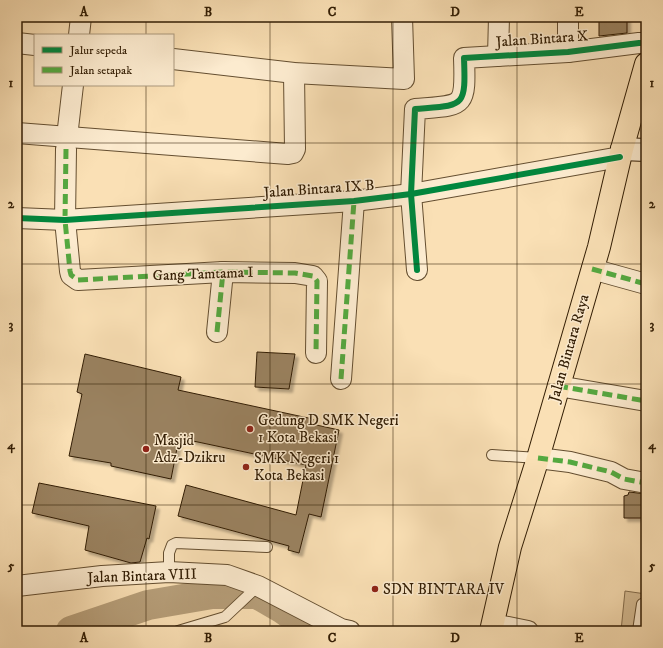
<svg xmlns="http://www.w3.org/2000/svg" width="663" height="648" font-family="'IM FELL DW Pica',serif">
  <style>
    .green { fill: #d8bf97; stroke: #856e4e }
    .lines { fill: none; stroke-linecap: round; stroke-linejoin: round }
    .river { stroke: #b69e79; stroke-width: 30 }
    .building { fill: #9a8260; stroke: #321d04; filter: url(#shadow) }
    .lane-casing { stroke: #644e30; stroke-width: 12 }
    .street-casing { stroke: #644e30; stroke-width: 22 }
    .secondary-casing { stroke: #321d04; stroke-width: 24 }
    .primary-casing { stroke: #321d04; stroke-width: 24 }
    .lane { stroke: #fcebcf; stroke-width: 10 }
    .street { stroke: #fcebcf; stroke-width: 20 }
    .secondary { stroke: #fcebcf; stroke-width: 22 }
    .primary { stroke: #fae0b5; stroke-width: 22 }
    .quiet { stroke: #54a940; stroke-width: 5; stroke-dasharray: 10 5; stroke-linecap: butt }
    .cycleway-casing { stroke: #fcebcf; stroke-width: 8 }
    .cycleway { stroke: #00873e; stroke-width: 6 }
    .grid { fill: none; stroke: #321d04; stroke-width: 1; stroke-opacity: 0.55 }
    .poi-dot { fill: #8f2418; stroke: #fcebcf; stroke-width: 1.5 }
    .labels { text-anchor: middle; dominant-baseline: central; stroke-width: 3; stroke-linejoin: round; paint-order: stroke }
    .street-label { font-size: 15px; fill: #321d04; stroke: #fcebcf }
    .poi-label { font-size: 15px; fill: #321d04; stroke: #fcebcf; text-anchor: start }
    .neatline { fill: none; stroke: #321d04; stroke-width: 1.5 }
    .grid-label { font-size: 13px; text-anchor: middle; font-weight: bold; fill: #321d04 }
  </style>
  <defs>
    <filter id="shadow"><feDropShadow dx="3.5" dy="3.5" stdDeviation="1" flood-color="#0004"/></filter>
  </defs>
  <rect width="100%" height="100%" fill="#fae0b5"/>
  <filter id="stains"><feTurbulence type="fractalNoise" baseFrequency=".005" numOctaves="4"/><feColorMatrix values="0 0 0 0 .2 0 0 0 0 .09 0 0 0 0 .02 0 0 0 .5 -.17"/></filter>
  <radialGradient id="worn" r=".72"><stop offset=".6" stop-color="#630" stop-opacity="0"/><stop offset="1" stop-color="#630" stop-opacity=".3"/></radialGradient>
  <path class="green" d="M625,591L646,594V631H621Z"/>
  <g class="lines">
    <path class="river" d="M71,631L148,605L212,594H257L283,609L314,631"/>
  </g>
  <g class="building">
    <path d="M599,17H627V33L599,36Z"/>
    <path d="M257,352L295,354L289,389L255,387Z"/>
    <path d="M85,354L181,377L178,390L313,419L312,424L339,430L321,517L309,514L299,553L288,550L289,546L178,516L186,485L296,515L306,465L179,438L171,479L111,466V463L69,456L82,394L77,392Z"/>
    <path d="M39,483L156,506L149,539L147,538L140,562L131,563L85,550L89,526L32,513Z"/>
    <path d="M629,492L646,494V514L642,518H624V496L628,495Z"/>
  </g>
  <g class="lines">
    <defs>
      <g id="lane">
        <path d="M492,455L538,458"/>
        <path d="M169,572V553L172,545L176,543L267,547"/>
        <path d="M178,631L225,617L258,586"/>
        <path d="M638,631L642,604"/>
      </g>
      <g id="street">
        <path d="M79,35L81,17"/>
        <path d="M17,43L35,45"/>
        <path d="M568,52V17"/>
        <path d="M498,56L499,17"/>
        <path d="M173,59L294,73L404,79L402,17"/>
        <path d="M17,133L288,154L293,153L295,149L294,73"/>
        <path d="M67,137L73,85"/>
        <path d="M66,149L65,220L70,271L71,275L78,280L223,272L295,273L313,276L317,281L316,353"/>
        <path d="M17,218L65,220L354,201L411,194L620,157"/>
        <path d="M592,269L646,284"/>
        <path d="M417,270L411,194L415,109C464,105 466,109 464,58L568,52L639,43H646"/>
        <path d="M217,332L223,272"/>
        <path d="M341,379L354,201"/>
        <path d="M558,386L646,401"/>
        <path d="M538,458L570,462L611,472L624,479L646,483"/>
        <path d="M17,586L102,576L169,572L227,575L258,586L341,629L350,631"/>
        <path d="M493,624L528,631"/>
      </g>
      <path id="secondary" d="M622,149L646,150"/>
      <path id="primary" d="M491,631L510,547L538,458L599,247L622,149L646,64"/>
    </defs>
    <use href="#lane" class="lane-casing"/>
    <use href="#street" class="street-casing"/>
    <use href="#secondary" class="secondary-casing"/>
    <use href="#primary" class="primary-casing"/>
    <use href="#lane" class="lane"/>
    <use href="#street" class="street"/>
    <use href="#secondary" class="secondary"/>
    <use href="#primary" class="primary"/>
    <g class="quiet">
      <path d="M66,149L65,220L70,271L71,275L78,280L223,272L295,273L313,276L317,281L316,353"/>
      <path d="M592,269L646,284"/>
      <path d="M217,332L223,272"/>
      <path d="M341,379L354,201"/>
      <path d="M558,386L646,401"/>
      <path d="M538,458L570,462L611,472L624,479L646,483"/>
    </g>
    <defs>
      <g id="cycleway">
        <path d="M17,218L65,220L354,201L411,194L620,157"/>
        <path d="M417,270L411,194L415,109C464,105 466,109 464,58L568,52L639,43H646"/>
      </g>
    </defs>
    <use href="#cycleway" class="cycleway-casing"/>
    <use href="#cycleway" class="cycleway"/>
  </g>
  <path class="grid" d="M146,17V35M270,17V631M393,17V631M517,17V631M146,85V631M17,143H646M17,264H646M17,384H646M17,505H646"/>
  <g class="poi-dot">
    <circle cx="250" cy="429" r="4"/>
    <circle cx="146" cy="449" r="4"/>
    <circle cx="246" cy="467" r="4"/>
    <circle cx="375" cy="589" r="4"/>
  </g>
  <g class="labels">
    <g class="street-label">
      <text transform="translate(542 39) rotate(-4)">Jalan Bintara X</text>
      <text transform="translate(319 189) rotate(-4)">Jalan Bintara IX B</text>
      <text transform="translate(203 274) rotate(-2)">Gang Tamtama I</text>
      <text transform="translate(569 348) rotate(-74)">Jalan Bintara Raya</text>
      <text transform="translate(142 576) rotate(-2)">Jalan Bintara VIII</text>
    </g>
    <g class="poi-label">
      <text x="258" y="420">Gedung D SMK Negeri<tspan x="258" dy="17">1 Kota Bekasi</tspan></text>
      <text x="154" y="440">Masjid<tspan x="154" dy="17">Adz-Dzikru</tspan></text>
      <text x="254" y="458">SMK Negeri 1<tspan x="254" dy="17">Kota Bekasi</tspan></text>
      <text x="383" y="589">SDN BINTARA IV</text>
    </g>
  </g>
  <rect width="663" height="648" fill="none" stroke="#fae0b5" stroke-width="44"/>
  <rect x="34" y="34" width="140" height="52" fill="#fcebcf" stroke="#ab997e"/>
  <rect x="42" y="47" width="20" height="6" fill="#00873e" stroke="#ab997e"/>
  <text x="70" y="54" font-size="12" fill="#321d04">Jalur sepeda</text>
  <rect x="42" y="67" width="20" height="6" fill="#54a940" stroke="#ab997e"/>
  <text x="70" y="74" font-size="12" fill="#321d04">Jalan setapak</text>
  <rect x="22" y="22" width="619" height="604" class="neatline"/>
  <g class="grid-label">
    <text x="84" y="16">A</text>
    <text x="208" y="16">B</text>
    <text x="332" y="16">C</text>
    <text x="455" y="16">D</text>
    <text x="579" y="16">E</text>
    <text x="11" y="87">1</text>
    <text x="652" y="87">1</text>
    <text x="11" y="208">2</text>
    <text x="652" y="208">2</text>
    <text x="11" y="329">3</text>
    <text x="652" y="329">3</text>
    <text x="11" y="449">4</text>
    <text x="652" y="449">4</text>
    <text x="11" y="570">5</text>
    <text x="652" y="570">5</text>
    <text x="84" y="642">A</text>
    <text x="208" y="642">B</text>
    <text x="332" y="642">C</text>
    <text x="455" y="642">D</text>
    <text x="579" y="642">E</text>
  </g>
  <rect width="100%" height="100%" filter="url(#stains)"/>
  <rect width="100%" height="100%" fill="url(#worn)"/>
</svg>
